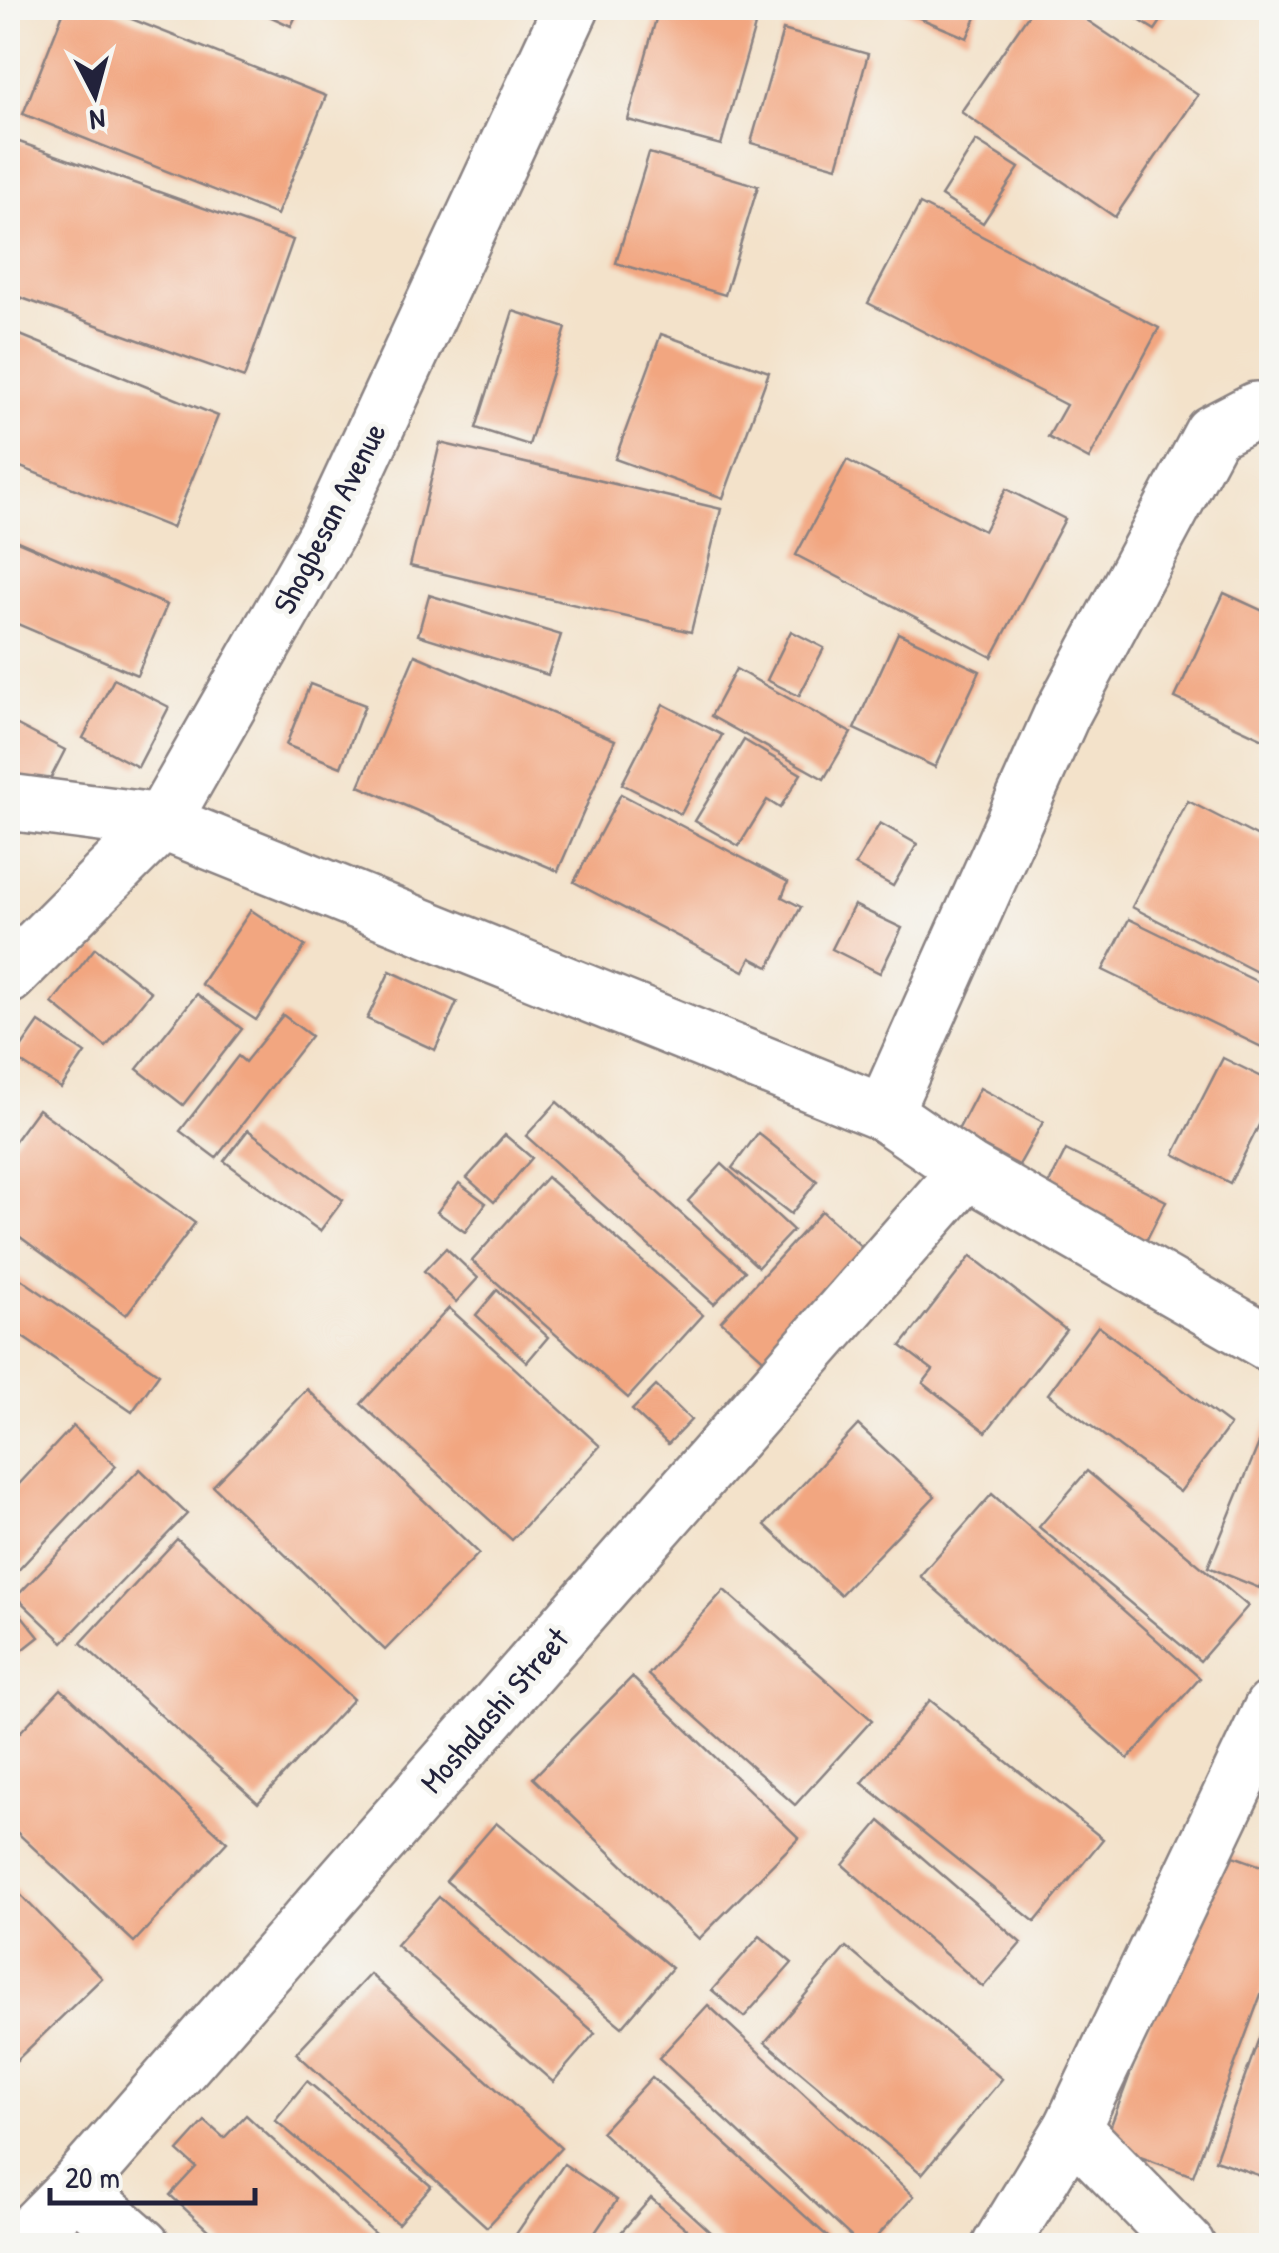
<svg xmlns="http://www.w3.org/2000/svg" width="1279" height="2253" font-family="'Patrick Hand',sans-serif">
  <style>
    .building { fill: #f2a680 }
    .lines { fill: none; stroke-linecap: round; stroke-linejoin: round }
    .minor-casing { stroke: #8a8282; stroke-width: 60 }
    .minor { stroke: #fff; stroke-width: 55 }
    .labels { text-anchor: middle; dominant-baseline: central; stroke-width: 10; stroke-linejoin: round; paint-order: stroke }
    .street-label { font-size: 32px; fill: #22223b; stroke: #f6f6f2 }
  </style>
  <rect width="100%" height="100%" fill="#f6f6f2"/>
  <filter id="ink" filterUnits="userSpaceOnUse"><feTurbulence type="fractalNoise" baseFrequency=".01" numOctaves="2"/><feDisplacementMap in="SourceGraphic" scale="20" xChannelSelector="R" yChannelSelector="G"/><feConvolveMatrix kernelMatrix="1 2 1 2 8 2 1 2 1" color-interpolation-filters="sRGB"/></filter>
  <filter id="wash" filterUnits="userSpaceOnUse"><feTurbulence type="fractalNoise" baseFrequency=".0048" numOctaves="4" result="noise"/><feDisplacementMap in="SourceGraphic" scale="40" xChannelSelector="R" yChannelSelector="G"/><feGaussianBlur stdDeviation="2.25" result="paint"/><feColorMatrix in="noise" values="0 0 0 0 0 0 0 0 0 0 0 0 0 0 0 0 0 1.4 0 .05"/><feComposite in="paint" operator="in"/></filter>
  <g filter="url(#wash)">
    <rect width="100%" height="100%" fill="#f3e2ca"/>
    <g id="blocks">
      <g class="building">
        <path d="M65,8H104L326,96L277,215L23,114Z"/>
        <path d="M252,8H300L291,26Z"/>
        <path d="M659,8H687L755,26L721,145L628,120Z"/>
        <path d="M896,8H980L967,38Z"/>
        <path d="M1033,8H1069L1198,95L1115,217L961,112Z"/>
        <path d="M1120,8H1170L1155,30Z"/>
        <path d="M783,30L868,54L837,167L751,143Z"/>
        <path d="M8,138L293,240L244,378L8,293Z"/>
        <path d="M976,141L1019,168L983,223L941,196Z"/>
        <path d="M649,153L758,186L725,295L616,263Z"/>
        <path d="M920,204L1159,328L1089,459L1048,437L1066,405L868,303Z"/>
        <path d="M513,311L566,328L529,445L476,428Z"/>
        <path d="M8,330L218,416L172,528L8,462Z"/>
        <path d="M661,334L769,372L723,498L615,459Z"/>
        <path d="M440,443L721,509L691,632L410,566Z"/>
        <path d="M847,460L984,531L1006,489L1065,519L992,657L796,555Z"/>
        <path d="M8,537L167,605L137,675L8,620Z"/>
        <path d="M1224,593L1272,615V743L1175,698Z"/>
        <path d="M429,595L561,635L548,675L418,635Z"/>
        <path d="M791,631L824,648L799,696L767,680Z"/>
        <path d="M898,633L980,671L935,767L854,729Z"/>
        <path d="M415,655L615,740L558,871L359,786Z"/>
        <path d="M736,669L851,733L824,779L711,716Z"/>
        <path d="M114,679L169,707L138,767L83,738Z"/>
        <path d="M310,684L365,705L341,767L286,745Z"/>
        <path d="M663,704L722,735L681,814L622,784Z"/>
        <path d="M8,720L65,750L42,795L8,776Z"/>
        <path d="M744,740L801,774L780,808L767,800L739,846L695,821Z"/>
        <path d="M621,794L788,882L782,897L801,907L769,967L751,958L744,971L574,882Z"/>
        <path d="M1188,801L1272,844V980L1132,907Z"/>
        <path d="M880,823L917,844L893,886L855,865Z"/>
        <path d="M854,905L902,928L880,973L832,949Z"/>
        <path d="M251,910L305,946L256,1020L201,984Z"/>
        <path d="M1129,919L1272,989V1052L1103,970Z"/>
        <path d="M95,948L151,992L106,1047L52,1003Z"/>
        <path d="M390,971L457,1002L435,1050L367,1019Z"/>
        <path d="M197,994L242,1029L183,1105L137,1069Z"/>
        <path d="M283,1015L311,1036L216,1158L180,1131L238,1056L245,1062Z"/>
        <path d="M39,1022L85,1053L61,1088L14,1058Z"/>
        <path d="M1223,1058L1272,1082V1099L1230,1183L1174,1154Z"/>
        <path d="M980,1088L1043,1122L1019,1165L957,1132Z"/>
        <path d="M557,1102L745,1271L714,1304L526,1136Z"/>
        <path d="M38,1109L195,1223L126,1315L8,1228V1150Z"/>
        <path d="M248,1130L343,1200L320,1231L224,1161Z"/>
        <path d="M758,1133L817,1181L791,1214L732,1168Z"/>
        <path d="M505,1135L532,1158L494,1202L467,1178Z"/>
        <path d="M1066,1150L1166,1201L1145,1243L1045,1192Z"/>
        <path d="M722,1164L793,1230L758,1267L688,1201Z"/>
        <path d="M547,1177L703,1315L628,1398L472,1261Z"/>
        <path d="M459,1183L486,1203L465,1232L437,1212Z"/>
        <path d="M822,1211L872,1256L771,1366L721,1321Z"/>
        <path d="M446,1248L478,1278L456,1302L424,1271Z"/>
        <path d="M971,1256L1066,1330L986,1432L923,1383L933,1370L901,1346Z"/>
        <path d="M18,1277L159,1374L132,1412L8,1327V1292Z"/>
        <path d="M497,1290L548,1337L527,1362L476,1315Z"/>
        <path d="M449,1308L600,1446L512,1540L361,1404Z"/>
        <path d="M1098,1326L1230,1425L1180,1492L1048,1394Z"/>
        <path d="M656,1386L691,1420L668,1444L632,1410Z"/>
        <path d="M307,1389L479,1553L385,1650L213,1486Z"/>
        <path d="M1271,1414L1272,1558L1259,1588L1208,1567Z"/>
        <path d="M858,1425L935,1496L840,1595L765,1525Z"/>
        <path d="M73,1426L116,1466L8,1581V1496Z"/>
        <path d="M140,1469L187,1514L63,1642L16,1597Z"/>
        <path d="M1087,1471L1248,1606L1200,1661L1039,1527Z"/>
        <path d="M992,1494L1200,1678L1128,1759L920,1576Z"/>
        <path d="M177,1539L353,1699L258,1803L81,1643Z"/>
        <path d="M724,1590L872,1720L795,1805L648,1675Z"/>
        <path d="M18,1611L39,1637L10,1660L8,1620Z"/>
        <path d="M632,1677L799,1838L699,1939L533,1778Z"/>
        <path d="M61,1689L227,1842L134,1942L8,1824V1745Z"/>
        <path d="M930,1700L1103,1839L1035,1922L862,1783Z"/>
        <path d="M880,1821L1021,1943L983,1987L843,1865Z"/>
        <path d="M496,1823L672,1968L622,2027L446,1881Z"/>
        <path d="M1214,1849L1272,1870V1965L1193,2176L1104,2144Z"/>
        <path d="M8,1882L102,1978L17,2060L8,2050Z"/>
        <path d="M439,1897L595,2033L553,2082L396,1945Z"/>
        <path d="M760,1936L792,1963L744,2017L712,1990Z"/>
        <path d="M846,1947L1002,2079L922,2174L765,2042Z"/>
        <path d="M370,1974L561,2148L487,2227L296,2053Z"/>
        <path d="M1272,2002V2180L1215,2160Z"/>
        <path d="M708,2005L914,2196L868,2246H861L659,2058Z"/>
        <path d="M652,2077L838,2246H725L601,2132Z"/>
        <path d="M307,2081L431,2186L398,2224L275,2120Z"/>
        <path d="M246,2115L388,2246H225L170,2195L196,2167L178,2151L205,2121L224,2138Z"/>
        <path d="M564,2164L617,2200L586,2246H508Z"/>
        <path d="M651,2198L706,2246H627L617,2237Z"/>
      </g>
    </g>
  </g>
  <g filter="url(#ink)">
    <use href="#blocks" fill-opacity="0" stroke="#8a8282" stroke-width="2.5"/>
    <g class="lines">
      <defs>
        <g id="minor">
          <path d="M8,802L162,822L884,1113L967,1170L1272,1345"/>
          <path d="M8,976L162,822L328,531L571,8"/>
          <path d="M884,1113L1062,714L1212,433L1256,410L1272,412"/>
          <path d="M1072,2128L1187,2246"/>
          <path d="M75,2188L142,2246"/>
          <path d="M18,2246L75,2188L967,1170"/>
          <path d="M1000,2246L1072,2128L1272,1708"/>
        </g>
      </defs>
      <use href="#minor" class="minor-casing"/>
      <use href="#minor" class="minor"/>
    </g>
  </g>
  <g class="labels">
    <g class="street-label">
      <text transform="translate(329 518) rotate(-63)">Shogbesan Avenue</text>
      <text transform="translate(494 1710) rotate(-49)">Moshalashi Street</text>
    </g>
  </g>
  <rect width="1279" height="2253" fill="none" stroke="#f6f6f2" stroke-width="40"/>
  <g transform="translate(95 95) rotate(174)" stroke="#f6f6f2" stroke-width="8" paint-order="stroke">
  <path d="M0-8L18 38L0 25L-18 38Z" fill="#22223b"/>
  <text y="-15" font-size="28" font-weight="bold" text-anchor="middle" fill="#22223b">N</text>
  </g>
  <path d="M50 2188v15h205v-15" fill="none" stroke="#22223b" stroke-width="5"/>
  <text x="65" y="2188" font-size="30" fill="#22223b" stroke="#f6f6f2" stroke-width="8" paint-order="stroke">20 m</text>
</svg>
